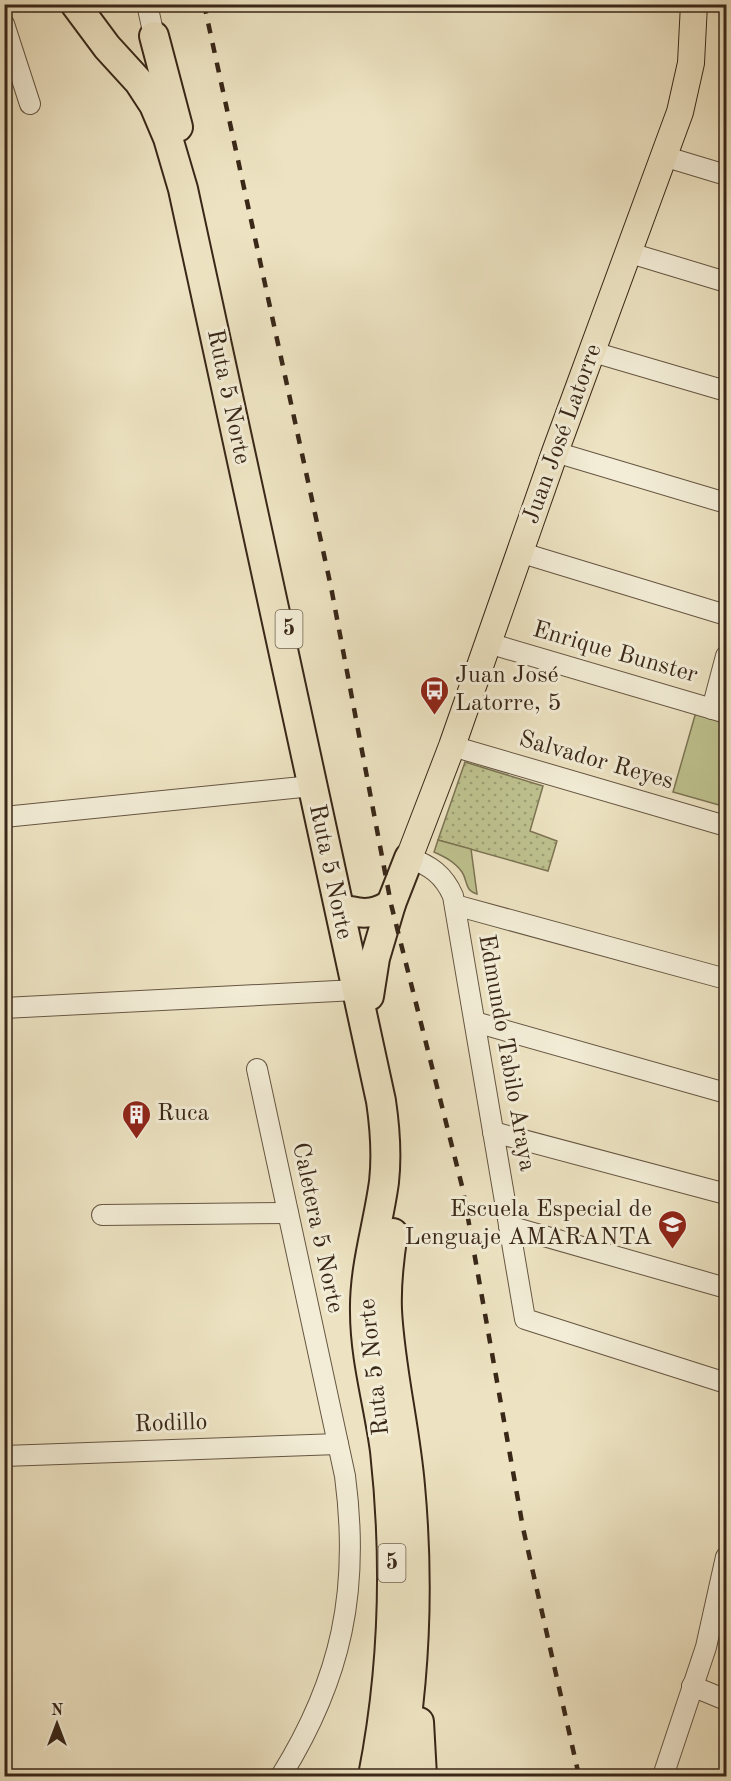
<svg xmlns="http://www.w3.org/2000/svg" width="731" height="1781" font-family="'Old Standard TT',serif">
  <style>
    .grass { fill: url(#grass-dots); stroke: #7c7454; stroke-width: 1.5 }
    .park { fill: #bec28f; stroke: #7c7454; stroke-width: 1.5 }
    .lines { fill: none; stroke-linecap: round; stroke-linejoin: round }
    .minor-casing { stroke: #665642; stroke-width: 22 }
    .major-casing { stroke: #392718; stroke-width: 28 }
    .highway-casing { stroke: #392718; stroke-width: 32 }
    .minor { stroke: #f3edd7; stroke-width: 20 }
    .major { stroke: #ede3c2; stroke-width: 26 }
    .highway { stroke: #ede3c2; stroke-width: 28 }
    .rail { stroke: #392718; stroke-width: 4.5; stroke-dasharray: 10 10; stroke-linecap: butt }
    .labels { text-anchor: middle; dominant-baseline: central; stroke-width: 6; stroke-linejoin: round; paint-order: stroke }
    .shield { fill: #f3edd7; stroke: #716251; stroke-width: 1.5 }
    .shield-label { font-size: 22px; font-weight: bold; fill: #392718 }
    .street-label { font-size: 24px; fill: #392718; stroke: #f3edd7 }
    .poi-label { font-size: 24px; fill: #392718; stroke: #f3edd7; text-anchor: start }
  </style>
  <defs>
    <pattern id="grass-dots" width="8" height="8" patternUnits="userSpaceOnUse" patternTransform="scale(1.5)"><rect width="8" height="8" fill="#bec28f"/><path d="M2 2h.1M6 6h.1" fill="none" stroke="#9b9e74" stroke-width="1.8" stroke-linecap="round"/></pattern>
  </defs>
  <rect width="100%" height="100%" fill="#ede3c2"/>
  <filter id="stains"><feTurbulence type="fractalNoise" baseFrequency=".00333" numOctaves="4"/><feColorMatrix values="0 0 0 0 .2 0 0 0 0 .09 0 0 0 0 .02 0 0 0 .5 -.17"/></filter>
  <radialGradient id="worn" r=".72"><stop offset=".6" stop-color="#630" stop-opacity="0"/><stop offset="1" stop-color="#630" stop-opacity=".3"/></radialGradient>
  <path class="grass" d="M465,762L543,786L530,831L557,841L548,871L438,840Z"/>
  <g class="park">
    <path d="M696,712L726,721V807L673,792Z"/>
    <path d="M438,840L471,849L477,894C464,890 468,881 462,872C455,862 445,857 434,852Z"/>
  </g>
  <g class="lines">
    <defs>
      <g id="minor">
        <path d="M147,4L154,36"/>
        <path d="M4,24L30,104"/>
        <path d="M663,156L726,175"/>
        <path d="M630,253L726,282"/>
        <path d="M593,352L726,391"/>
        <path d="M555,452L726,503"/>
        <path d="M519,552L726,615"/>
        <path d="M488,643L726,713"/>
        <path d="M712,709L726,656"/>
        <path d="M452,746L726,826"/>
        <path d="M4,817L312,786"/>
        <path d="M409,858C430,865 444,875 453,896L525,1319L726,1383"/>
        <path d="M455,905L726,979"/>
        <path d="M4,1008L356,990"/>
        <path d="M475,1022L726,1093"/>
        <path d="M257,1069L345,1476C360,1590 342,1678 281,1776"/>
        <path d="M493,1132L726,1194"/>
        <path d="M102,1215L288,1213"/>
        <path d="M509,1226L726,1288"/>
        <path d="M4,1456L338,1444"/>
        <path d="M692,1686L726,1700"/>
        <path d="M663,1776L706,1647L726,1557"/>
      </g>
      <path id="major" d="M409,858L452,746L555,452L680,112L691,63L694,4"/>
      <g id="highway">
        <path d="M75,4L107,47L139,82L154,105L168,138L183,189L381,1101C385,1128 387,1155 384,1182C378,1226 364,1268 365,1312C365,1359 379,1405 385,1451C397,1560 394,1669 373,1776"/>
        <path d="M154,36L178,127"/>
        <path d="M351,911C366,915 378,913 391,904"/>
        <path d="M369,996L375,958L391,904L409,858"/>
        <path d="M393,1233C389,1258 386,1284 387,1310C390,1369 405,1427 410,1486C419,1583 415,1681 398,1776"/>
        <path d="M419,1722L422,1776"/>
      </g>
    </defs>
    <use href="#minor" class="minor-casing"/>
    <use href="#major" class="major-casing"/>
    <use href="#highway" class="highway-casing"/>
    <use href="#minor" class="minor"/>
    <use href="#major" class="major"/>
    <use href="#highway" class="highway"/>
    <path class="rail" d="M204,4L331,587L391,904L463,1190L523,1528L579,1776"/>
  </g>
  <defs>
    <symbol id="bus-pin" viewBox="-11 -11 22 30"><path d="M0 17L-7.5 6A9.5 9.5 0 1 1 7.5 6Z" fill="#8f2418" stroke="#f3edd7"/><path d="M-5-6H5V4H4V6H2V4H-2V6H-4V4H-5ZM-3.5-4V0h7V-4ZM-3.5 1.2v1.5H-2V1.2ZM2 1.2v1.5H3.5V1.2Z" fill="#fff"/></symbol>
    <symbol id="building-pin" viewBox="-11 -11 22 30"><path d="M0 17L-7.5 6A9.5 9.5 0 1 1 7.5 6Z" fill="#8f2418" stroke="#f3edd7"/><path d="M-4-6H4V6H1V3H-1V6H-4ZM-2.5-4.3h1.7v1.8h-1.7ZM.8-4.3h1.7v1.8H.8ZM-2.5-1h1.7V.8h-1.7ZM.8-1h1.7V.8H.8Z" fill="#fff"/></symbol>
    <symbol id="school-pin" viewBox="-11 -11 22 30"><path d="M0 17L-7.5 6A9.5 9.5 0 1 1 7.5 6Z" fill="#8f2418" stroke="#f3edd7"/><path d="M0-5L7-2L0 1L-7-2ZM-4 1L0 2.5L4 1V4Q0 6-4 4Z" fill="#fff"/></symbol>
  </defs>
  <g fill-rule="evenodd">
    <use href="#bus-pin" x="418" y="674" width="33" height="45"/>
    <use href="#building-pin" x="120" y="1098" width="33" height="45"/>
    <use href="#school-pin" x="656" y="1208" width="33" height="45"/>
  </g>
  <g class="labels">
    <g class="shield">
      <rect x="275.5" y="610" width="27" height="38" rx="4.5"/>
      <rect x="378.5" y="1544" width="27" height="38" rx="4.5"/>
    </g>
    <g class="shield-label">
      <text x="289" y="629">5</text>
      <text x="392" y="1563">5</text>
    </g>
    <g class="street-label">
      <text transform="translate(228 397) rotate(78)">Ruta 5 Norte</text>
      <text transform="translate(563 434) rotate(-70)">Juan José Latorre</text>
      <text transform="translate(615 653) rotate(16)">Enrique Bunster</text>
      <text transform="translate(596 761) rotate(16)">Salvador Reyes</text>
      <text transform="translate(330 872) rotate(78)">Ruta 5 Norte</text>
      <text transform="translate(506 1053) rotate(80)">Edmundo Tabilo Araya</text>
      <text transform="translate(317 1228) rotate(78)">Caletera 5 Norte</text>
      <text transform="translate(375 1367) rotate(-96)">Ruta 5 Norte</text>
      <text transform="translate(171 1424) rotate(-2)">Rodillo</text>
    </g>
    <g class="poi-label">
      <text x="455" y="676">Juan José<tspan x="455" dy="28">Latorre, 5</tspan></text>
      <text x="157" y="1114">Ruca</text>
      <text x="652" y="1210" text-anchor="end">Escuela Especial de<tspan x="652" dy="28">Lenguaje AMARANTA</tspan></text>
    </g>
  </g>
  <rect width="731" height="1781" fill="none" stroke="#ede3c2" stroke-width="24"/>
  <rect x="6" y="6" width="719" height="1769" fill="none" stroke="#392718" stroke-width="3"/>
  <rect x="12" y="12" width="707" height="1757" fill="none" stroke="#392718" stroke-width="1.5"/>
  <g transform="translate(57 1724)" stroke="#f3edd7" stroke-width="4.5" paint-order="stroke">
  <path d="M0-4.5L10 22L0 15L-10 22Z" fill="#392718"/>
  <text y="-9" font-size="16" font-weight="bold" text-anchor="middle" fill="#392718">N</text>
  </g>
  <rect width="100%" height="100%" filter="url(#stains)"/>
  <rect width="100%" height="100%" fill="url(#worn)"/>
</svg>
